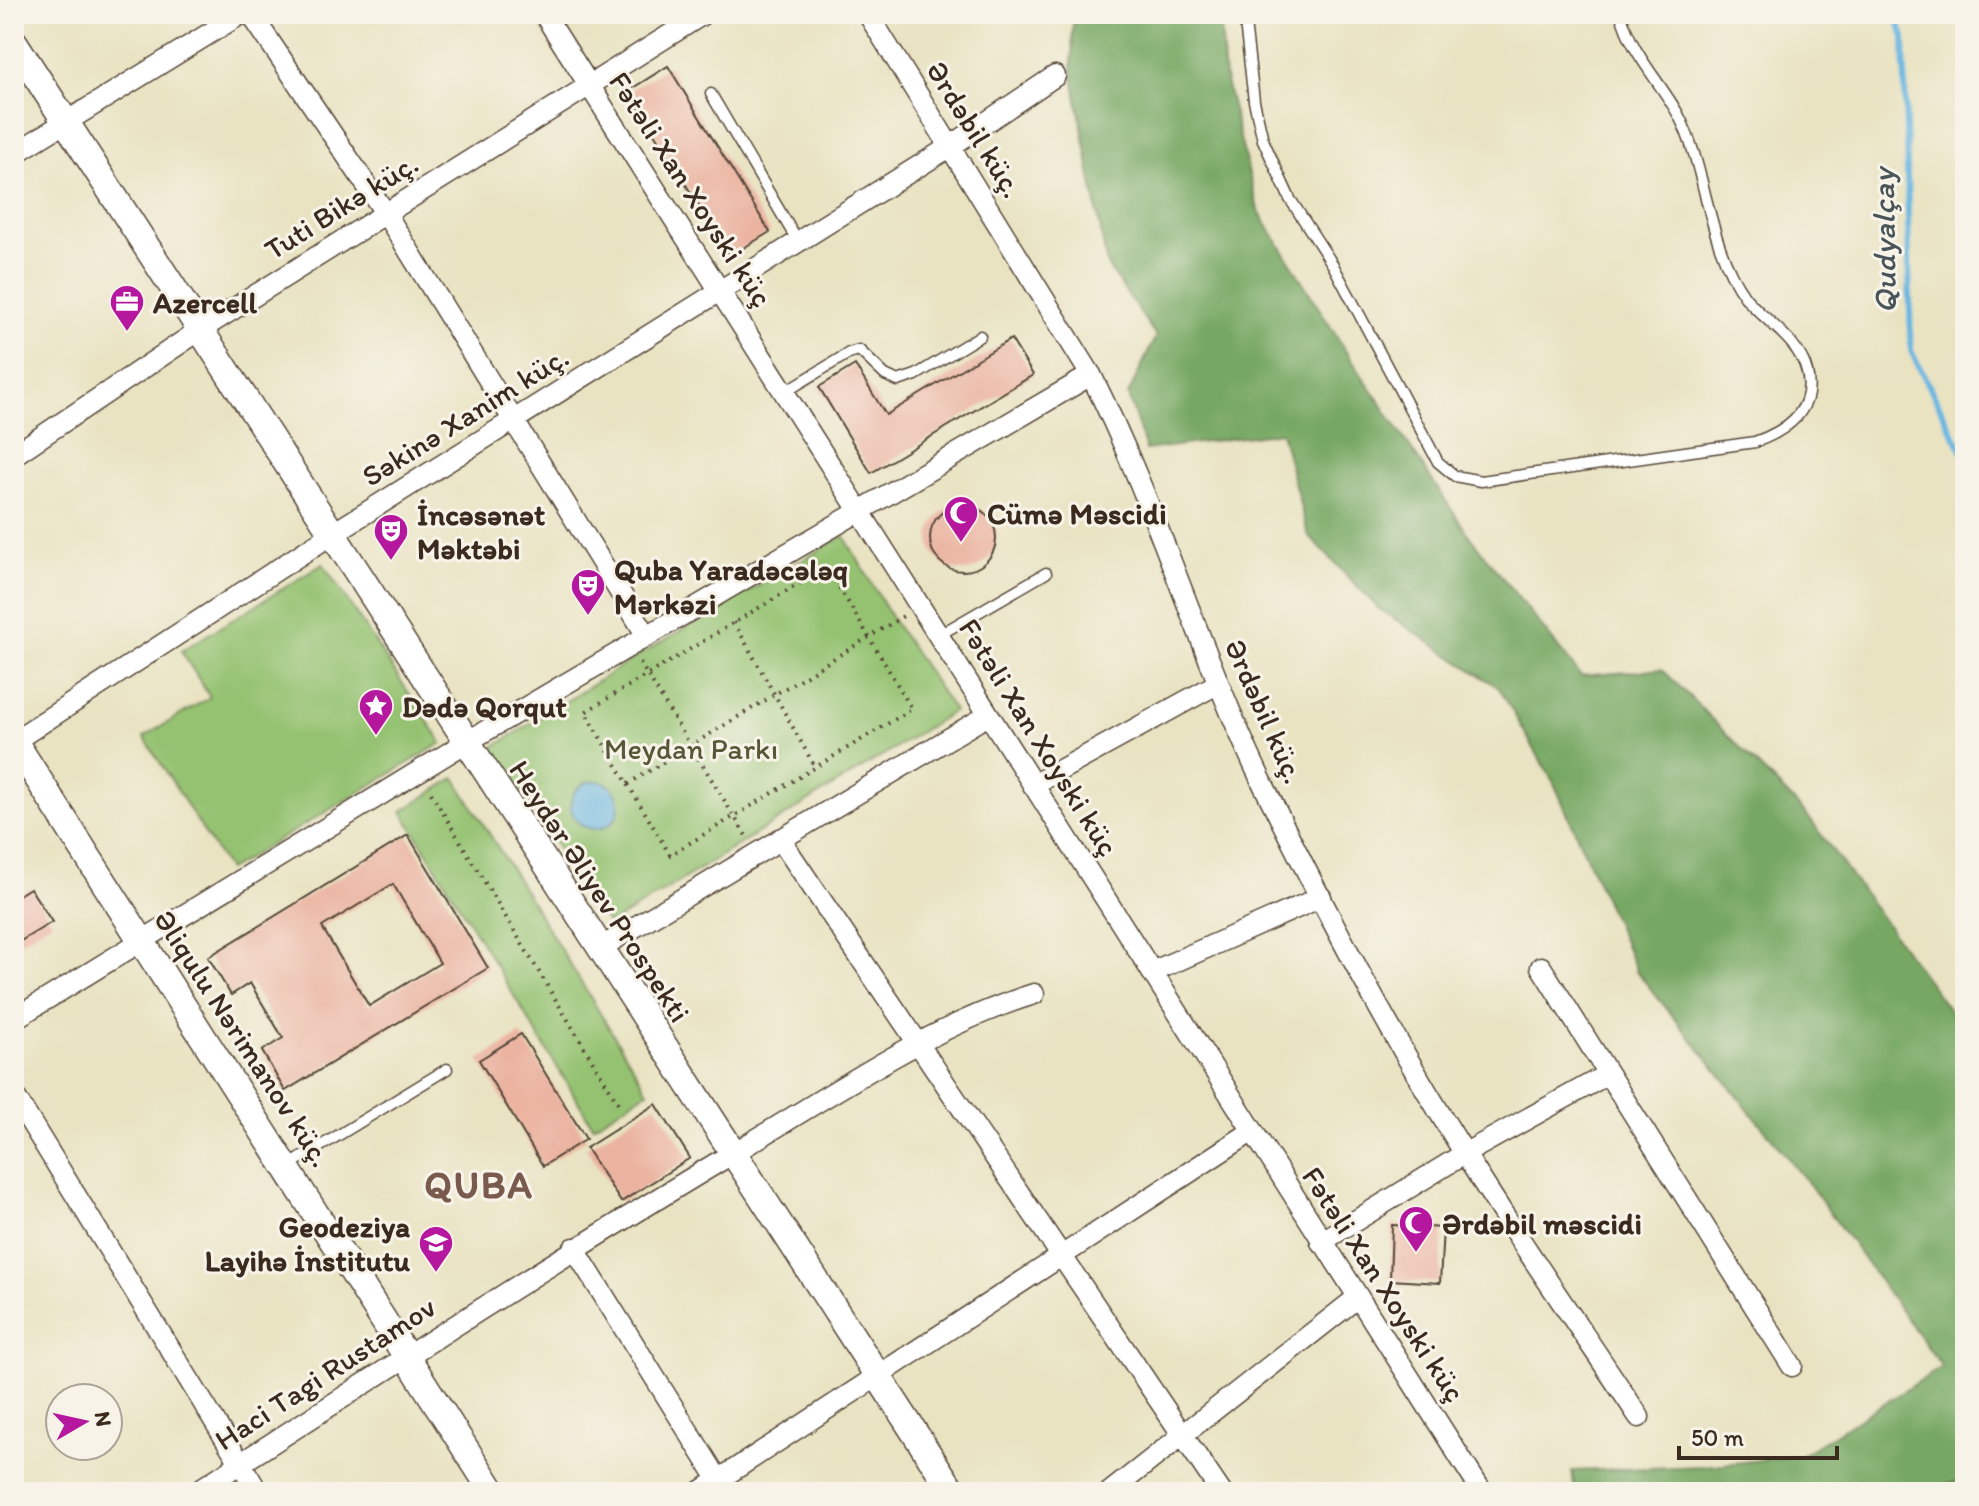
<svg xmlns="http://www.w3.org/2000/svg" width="1979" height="1506" font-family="Itim,sans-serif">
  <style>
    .green { fill: #94c271; stroke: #687648; stroke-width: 2 }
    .forest { fill: #77a863; stroke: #596940; stroke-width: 2 }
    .water { fill: #67b6e1; stroke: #517080; stroke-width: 2 }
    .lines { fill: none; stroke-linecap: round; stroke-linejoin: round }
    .stream { stroke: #67b6e1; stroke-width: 6 }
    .building { fill: #ebb3a0; fill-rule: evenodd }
    .service-casing { stroke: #554637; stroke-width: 13 }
    .minor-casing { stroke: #554637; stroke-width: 23 }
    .tertiary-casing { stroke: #554637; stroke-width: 29 }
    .path { stroke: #554637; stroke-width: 4; stroke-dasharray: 2 6; stroke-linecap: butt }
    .service { stroke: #fff; stroke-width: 10 }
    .minor { stroke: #fff; stroke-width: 20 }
    .tertiary { stroke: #fff; stroke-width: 26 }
    .labels { text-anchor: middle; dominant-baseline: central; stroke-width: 6; stroke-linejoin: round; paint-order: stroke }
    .street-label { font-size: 30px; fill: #3b2a1e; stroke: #f7f3e8 }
    .poi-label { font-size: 30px; font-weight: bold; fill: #3b2a1e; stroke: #f7f3e8; text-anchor: start }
    .park-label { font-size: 30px; fill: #565837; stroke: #f7f3e8 }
    .water-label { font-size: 32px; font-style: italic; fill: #485458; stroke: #f7f3e8 }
    .district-label { font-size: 38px; font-weight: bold; letter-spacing: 2px; fill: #795a4c; stroke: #f7f3e8 }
  </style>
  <rect width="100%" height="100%" fill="#f7f3e8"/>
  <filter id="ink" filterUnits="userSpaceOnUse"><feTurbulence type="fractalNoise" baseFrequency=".0125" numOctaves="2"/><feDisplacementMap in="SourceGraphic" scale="16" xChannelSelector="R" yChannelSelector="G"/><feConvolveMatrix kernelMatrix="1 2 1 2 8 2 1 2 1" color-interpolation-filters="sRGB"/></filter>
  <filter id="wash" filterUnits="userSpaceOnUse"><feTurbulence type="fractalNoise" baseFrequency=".006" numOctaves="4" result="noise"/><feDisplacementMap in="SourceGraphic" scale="32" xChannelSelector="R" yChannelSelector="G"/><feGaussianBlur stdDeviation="1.8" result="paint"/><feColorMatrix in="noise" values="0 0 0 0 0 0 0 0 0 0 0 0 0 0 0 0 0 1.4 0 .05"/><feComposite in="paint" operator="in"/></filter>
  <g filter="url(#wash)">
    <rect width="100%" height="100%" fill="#e9e3c2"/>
    <g class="green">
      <path d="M844,536L894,622L954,711L609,925L492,748L636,657Z"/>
      <path d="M323,564L442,743L228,870L144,737L210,697L181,651Z"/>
      <path d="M455,778L648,1091L593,1126L402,811Z"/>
    </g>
    <path class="forest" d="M1073,14H1220L1225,78L1258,210L1345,350L1470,537L1581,676L1662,669L1806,814L1965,1032V1479L1924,1492H1575L1572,1471L1704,1466L1800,1456L1942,1367L1809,1184L1637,972L1554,783L1499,688L1378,608L1308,535L1281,432L1146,450L1128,395L1156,336L1107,265L1072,72Z"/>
    <circle class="water" cx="595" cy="805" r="24"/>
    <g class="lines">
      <path class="stream" d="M1895,14L1904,37L1911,351L1965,456"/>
    </g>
    <g id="blocks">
      <g class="building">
        <path d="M668,66L770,232L730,256L628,91Z"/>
        <path d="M1011,339L1033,375L871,473L819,387L855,365L886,415Z"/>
        <circle cx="963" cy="538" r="33"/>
        <path d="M408,835L488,968L285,1091L262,1051L283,1038L250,983L231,995L208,957ZM393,884L440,963L369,1006L322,927Z"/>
        <path d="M30,888L52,922L14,945V898Z"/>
        <path d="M521,1034L586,1139L543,1166L479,1060Z"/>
        <path d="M656,1104L690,1158L621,1202L586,1148Z"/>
        <path d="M1392,1225L1443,1228L1440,1283L1390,1280Z"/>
      </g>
    </g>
  </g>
  <g filter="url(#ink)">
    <use href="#blocks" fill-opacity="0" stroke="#554637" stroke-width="2"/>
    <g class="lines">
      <defs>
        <g id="service">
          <path d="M1244,14L1254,101L1263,140L1290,199L1333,265L1438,462L1455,476L1481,481L1755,442C1786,431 1816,410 1807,372C1799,339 1764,321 1745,297C1706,243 1708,171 1678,114C1659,80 1631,53 1621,14"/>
          <path d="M1340,14L1341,17"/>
          <path d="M711,94L798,242"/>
          <path d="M785,392L849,353L859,350L885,375L898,381L916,375L980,336"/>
          <path d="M939,635L1046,573"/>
          <path d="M288,1166L447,1069"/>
        </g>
        <g id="minor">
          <path d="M251,14L386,214L647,636"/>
          <path d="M544,14L1482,1492"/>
          <path d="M868,14L1091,375C1157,506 1198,649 1262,782C1324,908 1390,1035 1465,1154C1520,1243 1581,1329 1639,1417"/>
          <path d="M14,154L241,14"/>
          <path d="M14,455L200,330L703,14"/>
          <path d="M14,741L332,534L951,146L1055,76"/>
          <path d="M1033,785L1217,684"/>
          <path d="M780,839L1221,1492"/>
          <path d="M600,948L988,715"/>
          <path d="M1541,967L1792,1366"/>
          <path d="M1152,972L1321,897"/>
          <path d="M14,1019L465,743L1091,375"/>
          <path d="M14,1095L258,1492"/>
          <path d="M1321,1242L1464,1154L1608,1074"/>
          <path d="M574,1248L718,1479"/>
          <path d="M196,1492C378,1375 559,1257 745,1146C838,1091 930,1026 1034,994"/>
          <path d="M700,1492L1251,1132"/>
          <path d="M1110,1492L1358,1297"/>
        </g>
        <g id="tertiary">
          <path d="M14,42L953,1492"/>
          <path d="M14,741L493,1492"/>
        </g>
      </defs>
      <use href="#service" class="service-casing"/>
      <use href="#minor" class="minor-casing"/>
      <use href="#tertiary" class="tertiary-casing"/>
      <g class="path">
        <path d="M827,567L912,709L670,855L585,712Z"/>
        <path d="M734,622L815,767"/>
        <path d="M640,663L748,839"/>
        <path d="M628,784L905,615"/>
        <path d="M431,793L621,1108"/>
      </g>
      <use href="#service" class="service"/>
      <use href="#minor" class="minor"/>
      <use href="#tertiary" class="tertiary"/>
    </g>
  </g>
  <defs>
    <symbol id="office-pin" viewBox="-11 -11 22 30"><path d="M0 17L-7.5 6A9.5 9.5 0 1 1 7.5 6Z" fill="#b5179e" stroke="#f7f3e8"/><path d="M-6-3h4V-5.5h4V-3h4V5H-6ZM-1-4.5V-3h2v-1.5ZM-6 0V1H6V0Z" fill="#fff"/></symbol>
    <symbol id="mosque-pin" viewBox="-11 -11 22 30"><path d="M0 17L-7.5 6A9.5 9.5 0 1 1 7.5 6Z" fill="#b5179e" stroke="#f7f3e8"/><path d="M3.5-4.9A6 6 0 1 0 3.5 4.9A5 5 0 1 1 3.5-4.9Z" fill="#fff"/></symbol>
    <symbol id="theatre-pin" viewBox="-11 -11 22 30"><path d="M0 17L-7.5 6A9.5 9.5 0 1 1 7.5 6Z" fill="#b5179e" stroke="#f7f3e8"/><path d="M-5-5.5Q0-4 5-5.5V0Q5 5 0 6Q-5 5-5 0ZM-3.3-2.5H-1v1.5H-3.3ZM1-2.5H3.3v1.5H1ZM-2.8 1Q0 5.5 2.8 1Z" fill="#fff"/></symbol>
    <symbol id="sight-pin" viewBox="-11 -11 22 30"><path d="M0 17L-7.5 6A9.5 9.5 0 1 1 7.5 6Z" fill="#b5179e" stroke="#f7f3e8"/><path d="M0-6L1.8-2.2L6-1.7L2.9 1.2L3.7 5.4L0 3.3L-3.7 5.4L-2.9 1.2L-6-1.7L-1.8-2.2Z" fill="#fff"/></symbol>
    <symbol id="university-pin" viewBox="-11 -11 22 30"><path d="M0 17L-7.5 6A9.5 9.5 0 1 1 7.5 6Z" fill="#b5179e" stroke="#f7f3e8"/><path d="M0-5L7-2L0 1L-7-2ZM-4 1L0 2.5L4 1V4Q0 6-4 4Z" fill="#fff"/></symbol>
  </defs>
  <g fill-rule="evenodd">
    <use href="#office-pin" x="107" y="282" width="40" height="54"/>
    <use href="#mosque-pin" x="941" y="493" width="40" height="54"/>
    <use href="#theatre-pin" x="371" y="511" width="40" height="54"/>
    <use href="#theatre-pin" x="568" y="566" width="40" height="54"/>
    <use href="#sight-pin" x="356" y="686" width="40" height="54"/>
    <use href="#mosque-pin" x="1396" y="1203" width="40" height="54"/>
    <use href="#university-pin" x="416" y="1223" width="40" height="54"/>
  </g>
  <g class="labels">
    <g class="street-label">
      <text transform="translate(975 129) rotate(58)">Ərdəbil küç.</text>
      <text transform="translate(691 189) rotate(57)">Fətəli Xan Xoyski küç</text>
      <text transform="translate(341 206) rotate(-32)">Tuti Bikə küç.</text>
      <text transform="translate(465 416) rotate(-32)">Səkinə Xanim küç.</text>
      <text transform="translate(1265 711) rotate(66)">Ərdəbil küç.</text>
      <text transform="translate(1039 737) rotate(58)">Fətəli Xan Xoyski küç</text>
      <text transform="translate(600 891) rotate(57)">Heydər Əliyev Prospekti</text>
      <text transform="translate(243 1038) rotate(57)">Əliqulu Nərimanov küç.</text>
      <text transform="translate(1384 1284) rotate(57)">Fətəli Xan Xoyski küç</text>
      <text transform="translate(325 1373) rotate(-33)">Haci Tagi Rustamov</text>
    </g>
    <g class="poi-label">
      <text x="153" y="302">Azercell</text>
      <text x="987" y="513">Cümə Məscidi</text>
      <text x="417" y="514">İncəsənət<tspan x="417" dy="34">Məktəbi</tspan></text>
      <text x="614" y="569">Quba Yaradəcələq<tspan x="614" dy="34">Mərkəzi</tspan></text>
      <text x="402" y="706">Dədə Qorqut</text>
      <text x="1442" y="1223">Ərdəbil məscidi</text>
      <text x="410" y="1226" text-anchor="end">Geodeziya<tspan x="410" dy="34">Layihə İnstitutu</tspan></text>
    </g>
    <g class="park-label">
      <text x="691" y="748">Meydan Parkı</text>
    </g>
    <g class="water-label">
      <text transform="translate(1884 241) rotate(-91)">Qudyalçay</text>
    </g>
    <g class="district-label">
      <text x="479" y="1185">QUBA</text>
    </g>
  </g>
  <rect width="1979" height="1506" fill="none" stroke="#f7f3e8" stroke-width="48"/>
  <g transform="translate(84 1422) rotate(81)"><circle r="38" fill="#f7f3e8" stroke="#aca397" stroke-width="2"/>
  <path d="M0-6L14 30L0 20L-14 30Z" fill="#b5179e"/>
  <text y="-12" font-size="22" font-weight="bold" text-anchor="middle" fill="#3b2a1e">N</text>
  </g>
  <path d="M1679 1446v12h158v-12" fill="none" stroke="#3b2a1e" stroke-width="4"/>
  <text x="1691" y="1446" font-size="24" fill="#3b2a1e" stroke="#f7f3e8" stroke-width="6" paint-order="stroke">50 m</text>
</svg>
